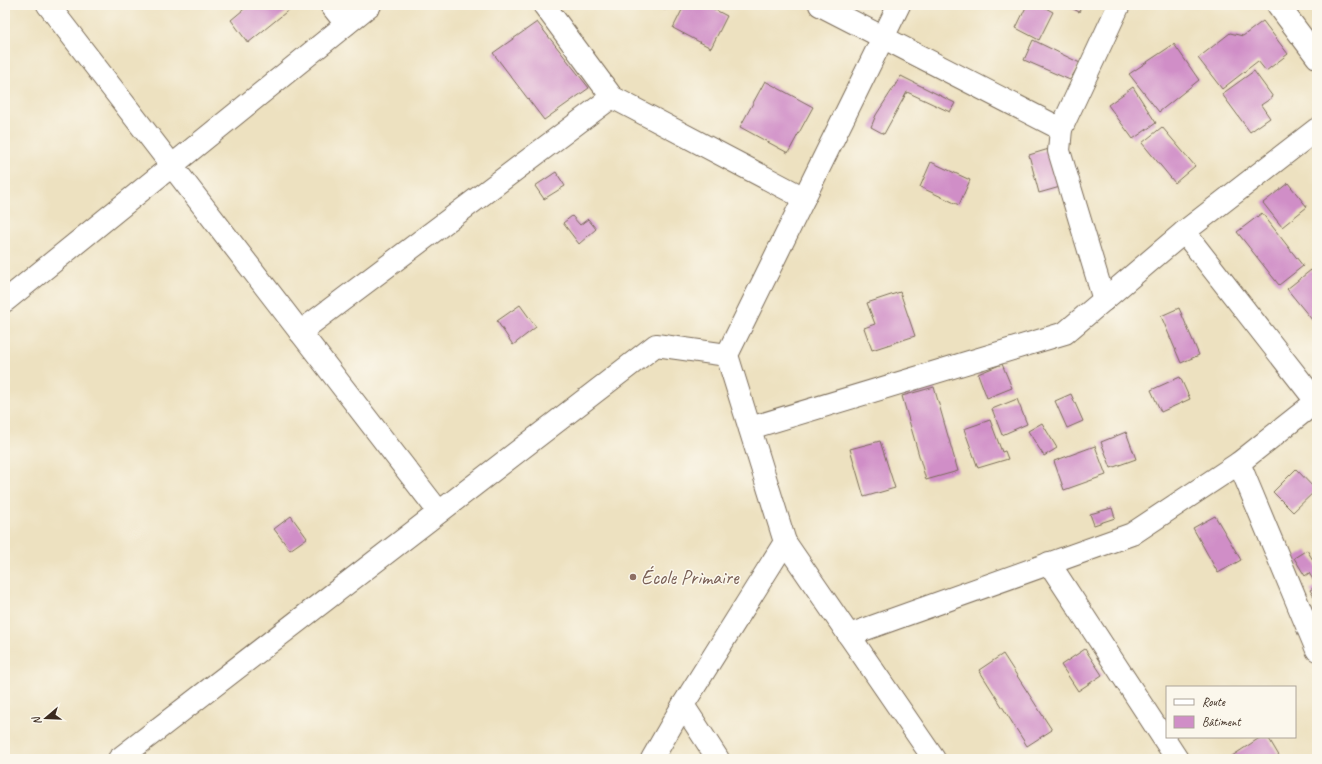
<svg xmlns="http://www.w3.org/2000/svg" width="1322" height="764" font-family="Caveat,sans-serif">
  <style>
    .building { fill: #d08ec7 }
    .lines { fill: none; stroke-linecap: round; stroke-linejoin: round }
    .minor-casing { stroke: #796a57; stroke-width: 24 }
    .minor { stroke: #fff; stroke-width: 22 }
    .education-dot { fill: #8d6e63; stroke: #fbf7ec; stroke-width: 1.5 }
    .labels { text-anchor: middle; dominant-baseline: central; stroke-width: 3; stroke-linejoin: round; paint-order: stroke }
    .education-label { font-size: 20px; fill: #785e54; stroke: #fbf7ec; text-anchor: start }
  </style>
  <rect width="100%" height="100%" fill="#fbf7ec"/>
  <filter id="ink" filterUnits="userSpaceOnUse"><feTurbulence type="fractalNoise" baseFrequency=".025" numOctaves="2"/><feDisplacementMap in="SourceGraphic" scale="8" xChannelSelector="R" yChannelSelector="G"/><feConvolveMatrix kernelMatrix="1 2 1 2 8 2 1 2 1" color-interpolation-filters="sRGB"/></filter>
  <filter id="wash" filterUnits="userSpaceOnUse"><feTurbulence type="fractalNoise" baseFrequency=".012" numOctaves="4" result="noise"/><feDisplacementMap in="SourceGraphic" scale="16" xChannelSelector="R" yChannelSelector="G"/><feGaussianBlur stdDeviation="0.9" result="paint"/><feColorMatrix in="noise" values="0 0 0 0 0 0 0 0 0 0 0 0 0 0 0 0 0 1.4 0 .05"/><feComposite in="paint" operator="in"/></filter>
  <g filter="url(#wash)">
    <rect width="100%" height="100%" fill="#ede1c0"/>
    <g id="blocks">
      <g class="building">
        <path d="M249,5H289L291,8L248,43L231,20Z"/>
        <path d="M656,5H668L665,10Z"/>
        <path d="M677,5H706L727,16L711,48L673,28L682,10L676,7Z"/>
        <path d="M1027,5H1040L1053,12L1039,40L1016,28Z"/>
        <path d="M1066,5H1082L1079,12Z"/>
        <path d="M1263,21L1288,54L1266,71L1258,61L1222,89L1198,58L1230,33L1243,36Z"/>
        <path d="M537,22L589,88L544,120L493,53Z"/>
        <path d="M1033,40L1080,63L1070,80L1024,60Z"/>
        <path d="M1174,44L1199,80L1159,112L1129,74Z"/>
        <path d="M1254,71L1273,97L1261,105L1270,118L1250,132L1222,94Z"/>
        <path d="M901,76L955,103L950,112L907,92L884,134L871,127L876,115Z"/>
        <path d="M765,81L813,107L788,153L740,127Z"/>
        <path d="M1133,87L1156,123L1133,139L1108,105Z"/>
        <path d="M1162,127L1195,166L1175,183L1142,143Z"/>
        <path d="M1049,149L1060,187L1039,193L1029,155Z"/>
        <path d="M931,162L970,180L959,205L920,187Z"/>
        <path d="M556,172L565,186L544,199L535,186Z"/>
        <path d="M1288,183L1307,207L1282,227L1263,203Z"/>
        <path d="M1262,213L1303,266L1279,285L1237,232Z"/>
        <path d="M572,216L580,225L588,219L596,229L579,244L563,223Z"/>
        <path d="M1311,270L1317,278V326L1287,289Z"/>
        <path d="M900,292L915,336L872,350L864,328L875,324L867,303Z"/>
        <path d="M520,305L536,327L513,345L497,321Z"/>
        <path d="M1179,308L1199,355L1181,363L1161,316Z"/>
        <path d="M1002,364L1012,388L987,398L978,374Z"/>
        <path d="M1180,377L1190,399L1161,412L1151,390Z"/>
        <path d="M934,387L958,471L926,480L902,396Z"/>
        <path d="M1071,394L1083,421L1067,428L1055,401Z"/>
        <path d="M1017,399L1027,424L1002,435L992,409Z"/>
        <path d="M990,420L1002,452L1005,451L1008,459L978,468L964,429Z"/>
        <path d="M1042,423L1057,448L1044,456L1028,431Z"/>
        <path d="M1126,432L1136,459L1111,468L1101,442Z"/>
        <path d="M880,441L895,488L864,497L850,449Z"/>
        <path d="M1095,446L1106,475L1064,490L1054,461Z"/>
        <path d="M1296,469L1316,490L1293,512L1273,492Z"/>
        <path d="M1112,508L1115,518L1094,525L1090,514Z"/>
        <path d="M291,516L307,538L290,550L274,529Z"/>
        <path d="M1215,516L1241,560L1218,573L1193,528Z"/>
        <path d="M1307,550L1317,567V602L1310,590L1317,586L1309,573L1305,576L1294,558Z"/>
        <path d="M1085,649L1102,675L1078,691L1061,665Z"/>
        <path d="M1003,654L1052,730L1027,746L979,670Z"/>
        <path d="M1261,737H1268L1281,759H1233L1232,756Z"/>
      </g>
    </g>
  </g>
  <g filter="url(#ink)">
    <use href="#blocks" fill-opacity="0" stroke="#796a57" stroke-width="1"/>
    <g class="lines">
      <defs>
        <g id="minor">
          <path d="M48,5L439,512"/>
          <path d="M331,5L346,24"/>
          <path d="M544,5L612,97L804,198"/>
          <path d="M820,5L1061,129"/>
          <path d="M1278,5L1317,57"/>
          <path d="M1184,232L1316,401"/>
          <path d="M1104,300L1059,151L1061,129L1119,5"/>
          <path d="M5,301L370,5"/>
          <path d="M300,332L612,97"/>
          <path d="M750,428L1065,333L1184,232L1317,129"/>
          <path d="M1239,463L1317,650"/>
          <path d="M785,542L934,759"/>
          <path d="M1049,563L1177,759"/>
          <path d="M849,635L1132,534L1239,463L1317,401"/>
          <path d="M683,705L718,759"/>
          <path d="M119,759L656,345L727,355"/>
          <path d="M652,759L683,705L785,542L727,355L899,5"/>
        </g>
      </defs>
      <use href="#minor" class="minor-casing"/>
      <use href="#minor" class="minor"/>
    </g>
  </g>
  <circle class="education-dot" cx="633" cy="577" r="4"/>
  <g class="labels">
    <g class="education-label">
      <text x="641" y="577">École Primaire</text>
    </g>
  </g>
  <rect width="1322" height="764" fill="none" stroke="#fbf7ec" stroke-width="20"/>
  <rect x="1166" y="686" width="130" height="52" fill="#fbf7ec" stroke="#aea59a"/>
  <rect x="1174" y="699" width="20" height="6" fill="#ffffff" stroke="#aea59a"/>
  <text x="1202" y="706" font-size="12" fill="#3b2a1e">Route</text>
  <rect x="1174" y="716" width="20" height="12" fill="#d08ec7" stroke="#aea59a"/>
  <text x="1202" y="726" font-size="12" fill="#3b2a1e">Bâtiment</text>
  <g transform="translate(46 718) rotate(251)" stroke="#fbf7ec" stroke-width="3" paint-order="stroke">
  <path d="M0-3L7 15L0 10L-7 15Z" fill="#3b2a1e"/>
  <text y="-6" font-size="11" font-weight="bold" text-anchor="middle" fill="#3b2a1e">N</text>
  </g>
</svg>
